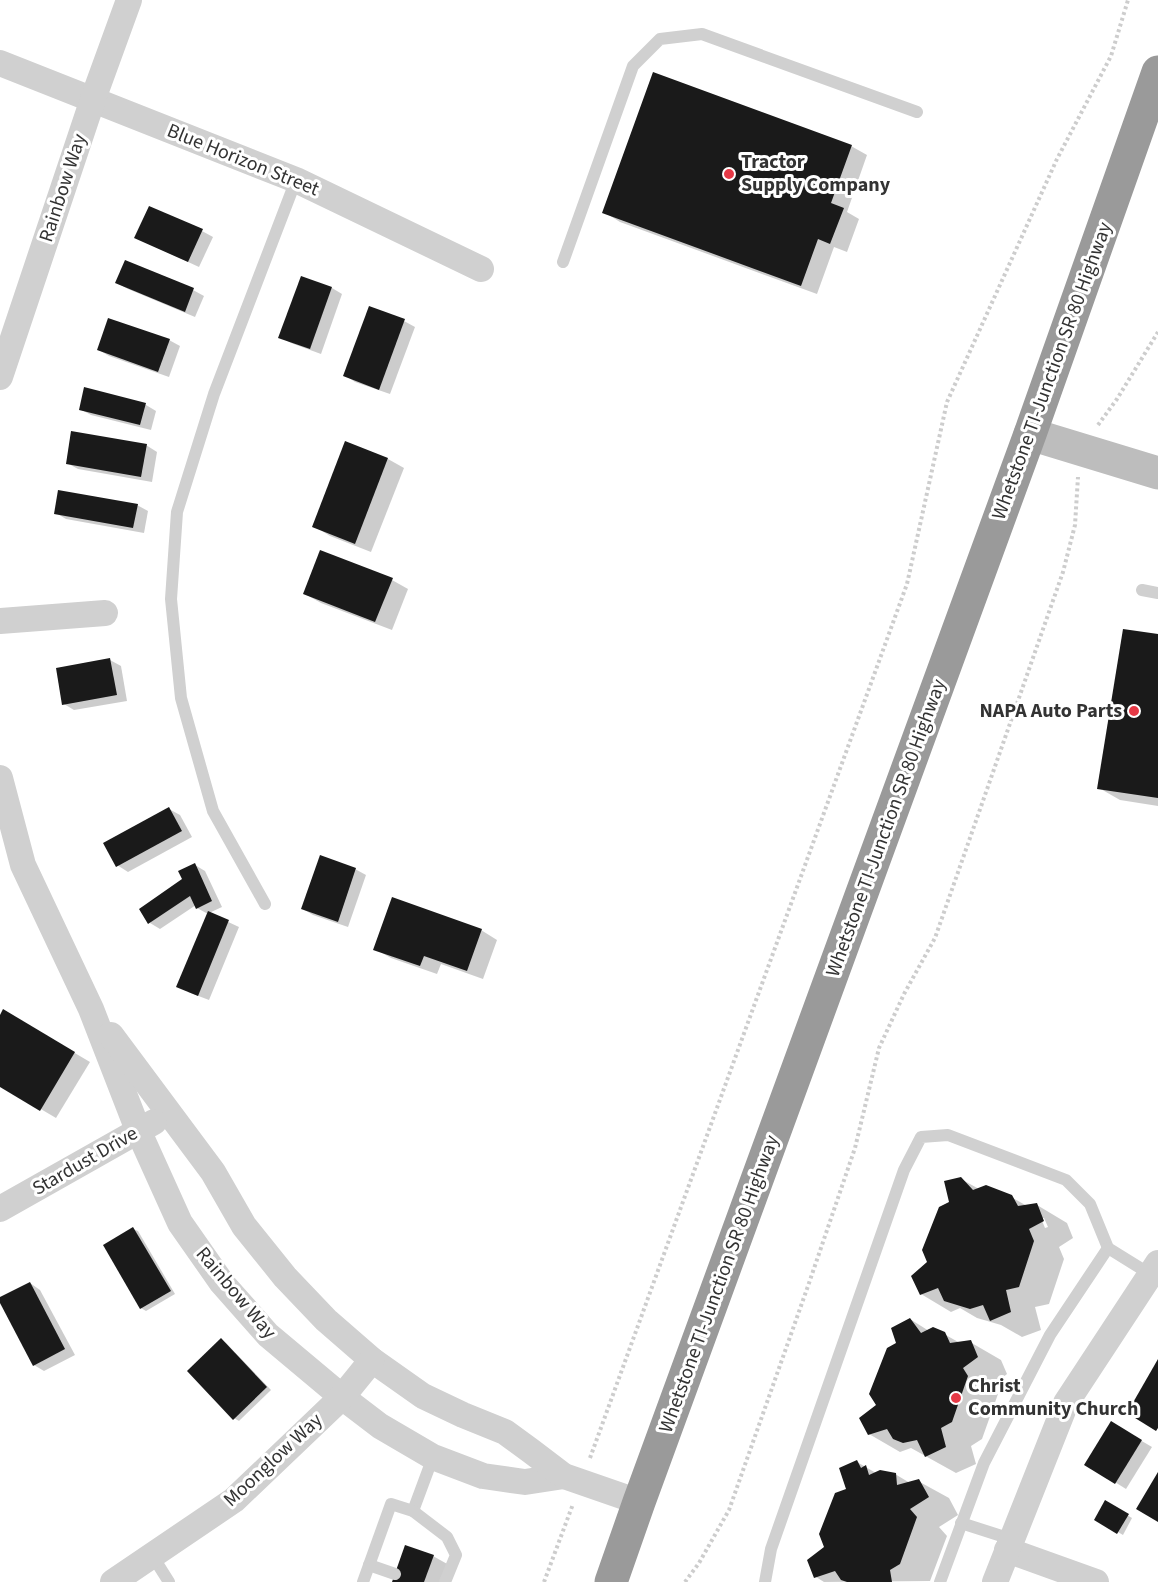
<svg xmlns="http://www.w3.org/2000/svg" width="1158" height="1582" font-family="'Source Sans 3',sans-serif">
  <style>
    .shadow { fill: #0003; fill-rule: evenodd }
    .building { fill: #1a1a1a }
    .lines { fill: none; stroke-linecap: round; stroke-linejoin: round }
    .path { stroke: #cdcdcd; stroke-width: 4; stroke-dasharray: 3 3; stroke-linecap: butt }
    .lane { stroke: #d0d0d0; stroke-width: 12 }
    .street { stroke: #d0d0d0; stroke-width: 26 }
    .secondary { stroke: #bdbdbd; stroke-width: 33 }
    .highway { stroke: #9a9a9a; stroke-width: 33 }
    .poi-dot { fill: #e63946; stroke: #fff; stroke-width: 2 }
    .labels { text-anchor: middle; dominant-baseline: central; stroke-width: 6; stroke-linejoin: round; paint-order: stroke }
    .street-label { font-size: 20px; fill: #333; stroke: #fff }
    .poi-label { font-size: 20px; font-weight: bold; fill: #333; stroke: #fff; text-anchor: start }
  </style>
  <rect width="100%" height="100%" fill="#fff"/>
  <g class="shadow">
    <path d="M851,146L867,155L847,212L859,219L847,252L834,247L817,294L620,222L604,212Z"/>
    <path d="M150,208L202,231L213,237L199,267L136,238Z"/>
    <path d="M302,277L332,288L342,294L321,354L291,343L280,337Z"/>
    <path d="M117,283L193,290L204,296L195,317L128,289Z"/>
    <path d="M370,308L404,321L415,327L390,394L355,382L345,375Z"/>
    <path d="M169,340L180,346L169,377L109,356L99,350Z"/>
    <path d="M85,389L146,405L156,411L151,430L91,415L80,409Z"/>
    <path d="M146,445L157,452L152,482L78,469L67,463Z"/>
    <path d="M388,459L404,468L371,552L330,536L314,526Z"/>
    <path d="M137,505L148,511L144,533L66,519L56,513Z"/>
    <path d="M392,580L408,589L392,630L321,603L305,594Z"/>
    <path d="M1158,636V806L1120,800L1099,788Z"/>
    <path d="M110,660L121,666L127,701L74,710L64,704Z"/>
    <path d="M169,809L180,815L192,837L128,872L117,865Z"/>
    <path d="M195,865L205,871L222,907L209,913L239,927L209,1000L188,992L208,914L197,908L196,905L160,929L150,923Z"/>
    <path d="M355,869L366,875L348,927L313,915L303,909Z"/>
    <path d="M481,930L497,940L483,979L441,964L437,974L391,958L375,949Z"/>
    <path d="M4,1011L90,1062L56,1118L0,1085V1018Z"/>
    <path d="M961,1179L979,1189L1011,1197L1027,1206L1037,1205L1067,1223L1073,1238L1059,1247L1064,1259L1049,1304L1035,1307L1041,1330L1022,1337L1001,1325L977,1318L960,1308L951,1312L921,1294L928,1263ZM1041,1218H1044L1048,1227L1045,1228Z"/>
    <path d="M133,1229L138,1231L175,1294L146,1311L141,1308Z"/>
    <path d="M30,1283L40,1290L75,1355L44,1371L34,1365L0,1300Z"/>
    <path d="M910,1319L929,1331L944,1334L960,1343L970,1342L1001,1360L1007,1374L992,1386L998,1394L982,1439L971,1446L976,1464L956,1473L911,1448L900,1452L869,1434L898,1344Z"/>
    <path d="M221,1340L226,1343L271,1390L239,1421L234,1418Z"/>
    <path d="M1111,1423L1152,1447L1126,1489L1086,1464Z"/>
    <path d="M857,1462L876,1473L895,1474L910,1483L918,1481L949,1498L958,1515L939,1527L947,1536L930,1581L824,1582L816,1577Z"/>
    <path d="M1105,1502L1132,1518L1123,1535L1096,1519Z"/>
    <path d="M433,1556L449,1565L443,1582H394Z"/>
  </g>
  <g class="building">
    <path d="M653,72L852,145L831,203L844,208L830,244L818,239L801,286L602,213Z"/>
    <path d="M149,206L203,229L188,262L134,238Z"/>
    <path d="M125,260L194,288L185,312L115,283Z"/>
    <path d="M301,276L332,287L310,349L278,338Z"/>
    <path d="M369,306L405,319L379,390L343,376Z"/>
    <path d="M108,318L170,339L158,372L97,350Z"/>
    <path d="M84,387L146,403L140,425L79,410Z"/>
    <path d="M71,431L147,444L141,477L66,464Z"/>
    <path d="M345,441L388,458L355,544L312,527Z"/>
    <path d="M58,490L138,504L133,528L54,514Z"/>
    <path d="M320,550L393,578L375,622L303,594Z"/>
    <path d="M1123,629L1158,634V798L1097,789Z"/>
    <path d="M110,658L117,695L62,705L56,668Z"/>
    <path d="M169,807L182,831L116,867L103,843Z"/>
    <path d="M320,855L356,868L338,922L301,909Z"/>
    <path d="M195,863L212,901L196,909L190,896L148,924L139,909L182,879L178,871Z"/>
    <path d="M392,897L482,929L467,971L424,956L420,966L373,950Z"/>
    <path d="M208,911L229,920L198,996L176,987Z"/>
    <path d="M3,1009L75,1052L40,1111L0,1087V1015Z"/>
    <path d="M961,1177L973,1190L986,1185L1012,1195L1018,1206L1037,1203L1044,1221L1029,1229L1034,1241L1019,1287L1006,1290L1011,1312L990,1321L983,1305L970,1309L944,1301L938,1288L920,1295L911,1276L927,1262L922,1250L939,1207L949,1202L944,1181Z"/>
    <path d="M133,1227L171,1291L140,1309L103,1245Z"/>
    <path d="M30,1282L65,1349L33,1366L0,1303V1297Z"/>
    <path d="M910,1318L921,1333L933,1327L945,1332L950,1343L971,1340L978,1357L963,1368L968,1376L952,1422L941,1428L946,1447L925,1457L917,1440L903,1443L893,1439L887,1429L868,1435L859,1418L876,1405L869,1394L887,1348L896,1343L891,1328Z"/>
    <path d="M221,1338L267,1387L233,1420L187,1371Z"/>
    <path d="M1158,1359V1428L1156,1431L1127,1413Z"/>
    <path d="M1111,1421L1142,1440L1115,1484L1084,1465Z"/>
    <path d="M857,1460L861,1468L866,1465L869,1475L880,1470L896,1473L897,1485L919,1479L929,1497L910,1509L917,1517L900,1564L890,1570L892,1582H847L841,1580L835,1571L814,1578L807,1560L824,1547L819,1534L835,1493L846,1489L839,1468Z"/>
    <path d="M1158,1472V1522L1136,1509Z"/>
    <path d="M1105,1500L1129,1514L1117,1534L1094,1520Z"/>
    <path d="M405,1545L434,1555L424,1582H392Z"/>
  </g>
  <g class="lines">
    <g class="path">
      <path d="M1098,425L1117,399L1158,332"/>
      <path d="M590,1458L907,584L947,402L1057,159L1111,56L1128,0"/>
      <path d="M544,1582L573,1504"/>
      <path d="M685,1582L699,1563L729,1510L808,1286L855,1148L879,1048L904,994L935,938L1063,572L1075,525L1078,477"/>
    </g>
    <g class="lane">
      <path d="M563,262L633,66L660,39L702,34L917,112"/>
      <path d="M1142,590L1158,593"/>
      <path d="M265,904L213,811L181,698L171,599L177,512L214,394L296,180"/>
      <path d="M413,1511L433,1457"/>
      <path d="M961,1523L1011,1539"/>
      <path d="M152,1555L169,1582"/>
      <path d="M369,1565L395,1574"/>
      <path d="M363,1582L391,1504L413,1511L447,1537L456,1555L445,1582"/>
      <path d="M765,1582L771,1549L904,1170L921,1137L948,1135L1066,1180L1090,1204L1108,1248L1150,1274"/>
      <path d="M940,1582L984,1463L1050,1335L1108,1248"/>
    </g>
    <g class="street">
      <path d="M0,63L296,180L481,269"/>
      <path d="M0,377L93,99L129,0"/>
      <path d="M0,621L105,613"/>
      <path d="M0,778L23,865L91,1009L138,1130L180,1223L222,1283L268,1335L342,1397L380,1426L433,1457L483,1476L525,1482L564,1476"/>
      <path d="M111,1035L213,1172L244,1226L285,1277L326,1320L372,1360L423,1396L463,1415L505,1432L531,1451L564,1476L639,1502"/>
      <path d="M0,1209L154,1122"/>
      <path d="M1007,1550L1096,1582"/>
      <path d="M113,1582L234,1500L342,1397L372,1360"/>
      <path d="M995,1582L1066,1403L1158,1263"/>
    </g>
    <path class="secondary" d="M1030,434L1158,473"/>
    <path class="highway" d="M611,1582L639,1502L1030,434L1158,72"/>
  </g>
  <g class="poi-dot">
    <circle cx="729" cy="174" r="6"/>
    <circle cx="1134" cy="711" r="6"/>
    <circle cx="956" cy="1398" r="6"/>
  </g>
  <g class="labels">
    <g class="street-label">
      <text transform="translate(243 160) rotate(22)">Blue Horizon Street</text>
      <text transform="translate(63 188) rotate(-72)">Rainbow Way</text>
      <text transform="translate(1052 371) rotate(-70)">Whetstone TI-Junction SR 80 Highway</text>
      <text transform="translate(886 828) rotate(-70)">Whetstone TI-Junction SR 80 Highway</text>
      <text transform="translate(85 1161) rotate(-30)">Stardust Drive</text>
      <text transform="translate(719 1284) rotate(-70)">Whetstone TI-Junction SR 80 Highway</text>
      <text transform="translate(236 1293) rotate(50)">Rainbow Way</text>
      <text transform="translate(273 1460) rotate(-43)">Moonglow Way</text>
    </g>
    <g class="poi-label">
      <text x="741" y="162">Tractor<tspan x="741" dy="23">Supply Company</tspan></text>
      <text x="1122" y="711" text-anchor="end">NAPA Auto Parts</text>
      <text x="968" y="1386">Christ<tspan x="968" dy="23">Community Church</tspan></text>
    </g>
  </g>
</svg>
